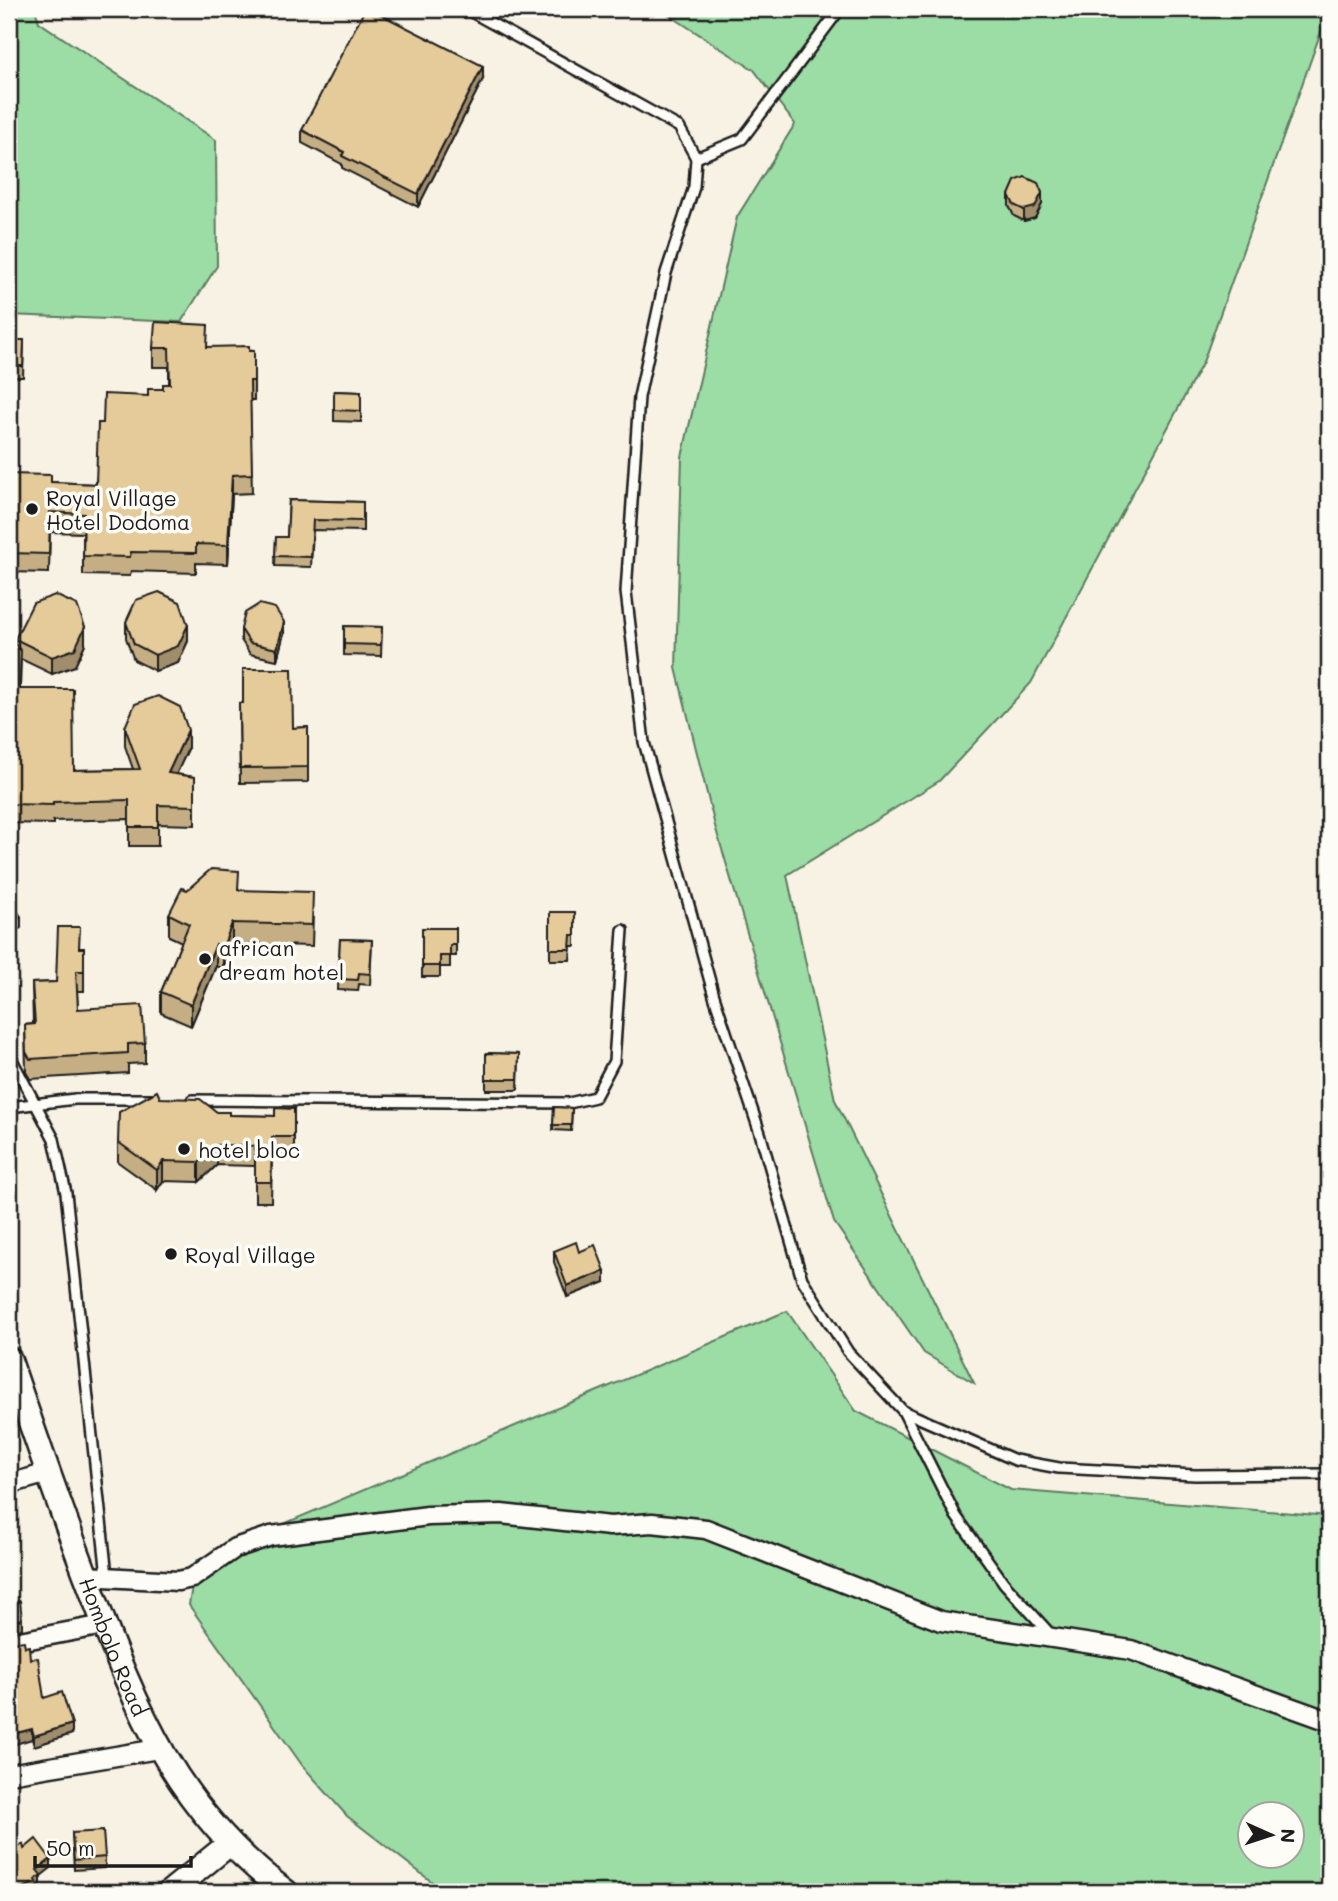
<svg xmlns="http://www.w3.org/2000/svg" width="1338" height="1901" font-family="Mali,sans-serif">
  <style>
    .green { fill: #9cdca5; stroke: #5c7c60; stroke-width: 2; fill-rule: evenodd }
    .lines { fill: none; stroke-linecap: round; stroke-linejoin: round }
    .service-casing { stroke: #1c1c1c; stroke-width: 14 }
    .minor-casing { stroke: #1c1c1c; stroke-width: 23 }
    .tertiary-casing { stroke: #1c1c1c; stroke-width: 28 }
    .service { stroke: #fdfcf7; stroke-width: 9 }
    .minor { stroke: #fdfcf7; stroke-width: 18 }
    .tertiary { stroke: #fdfcf7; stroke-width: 23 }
    .wall { fill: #c5ae84; stroke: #1c1c1c; stroke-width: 2 }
    .shaded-wall { fill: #a08d6c; stroke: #1c1c1c; stroke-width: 2 }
    .building { fill: #e5ca9a; stroke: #1c1c1c; stroke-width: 2 }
    .poi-dot { fill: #1c1c1c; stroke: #fdfcf7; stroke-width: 2.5 }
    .labels { text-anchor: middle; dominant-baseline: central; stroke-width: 7; stroke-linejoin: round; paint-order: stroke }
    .poi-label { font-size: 21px; fill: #1c1c1c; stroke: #fdfcf7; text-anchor: start }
    .street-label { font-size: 21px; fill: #1c1c1c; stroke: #fdfcf7 }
  </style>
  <rect width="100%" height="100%" fill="#f8f2e4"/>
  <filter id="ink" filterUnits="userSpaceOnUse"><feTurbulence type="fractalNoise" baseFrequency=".0143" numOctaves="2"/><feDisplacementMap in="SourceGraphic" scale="14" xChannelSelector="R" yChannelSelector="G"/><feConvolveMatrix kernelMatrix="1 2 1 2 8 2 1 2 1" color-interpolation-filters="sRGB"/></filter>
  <g filter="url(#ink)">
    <g class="green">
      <path d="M9,9H35L39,22L216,140L217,266L181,322L9,315Z"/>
      <path d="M660,9H1329L1203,362L1031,683L939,781L787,875L835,1100L974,1383L924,1353L834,1222L715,826L676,668L682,457L737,217L795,124L754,70Z"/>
      <path d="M787,1311L856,1411L1011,1490L1329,1516V1892H445L347,1816L302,1765L189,1605L196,1561ZM1250,1814H1292V1856H1250Z"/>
    </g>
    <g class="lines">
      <defs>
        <g id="service">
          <path d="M466,9L679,127L696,158L694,187L666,273L639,397L626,592L644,742L714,996L760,1133L802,1279L848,1352L903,1411L1015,1460L1059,1468L1195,1475L1329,1474"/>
          <path d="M696,158L742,139L840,9"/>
          <path d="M9,1054L54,1139L66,1193L107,1576"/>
          <path d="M192,1100L569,1103L595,1097L614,1061L623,930"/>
          <path d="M9,1107L75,1099H154"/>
          <path d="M903,1411L956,1516L1004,1583L1053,1637"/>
        </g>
        <g id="minor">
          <path d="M9,1484L48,1473"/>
          <path d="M85,1576L178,1581L192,1578L235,1548L271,1536L428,1516L501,1514L610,1526L652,1523L706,1529L941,1621L1131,1650L1329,1721"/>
          <path d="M9,1643L104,1625"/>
          <path d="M9,1774L158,1749"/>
        </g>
        <g id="tertiary">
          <path id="s1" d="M9,1359C35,1436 62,1513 91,1589C137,1712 177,1811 286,1892"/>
          <path d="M170,1892L229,1844"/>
        </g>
      </defs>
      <use href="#service" class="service-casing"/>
      <use href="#minor" class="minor-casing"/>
      <use href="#tertiary" class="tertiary-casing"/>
      <use href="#service" class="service"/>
      <use href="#minor" class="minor"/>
      <use href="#tertiary" class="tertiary"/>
    </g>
    <g class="wall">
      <path d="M483,79L418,207L342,168V164L302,143V130Z"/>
      <path d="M1009,195L1042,204L1035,218L1024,221L1014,216L1009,206Z"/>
      <path d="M9,340H24L23,377H9Z"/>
      <path d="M208,347L254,351V400H250L252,493L232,494L228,564L196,563V573L131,571L130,576L83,575V533L50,532L49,573L9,572V474L51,482L96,484L103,423L148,396L163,389L169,384V367H153V348Z"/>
      <path d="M334,391L361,392V422L334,421Z"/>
      <path d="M289,500L363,502V531L313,530L311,567L275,566L276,537H287Z"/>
      <path d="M126,622L188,641L178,663L155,671L134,660L126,638Z"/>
      <path d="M344,626L382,627L381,656L344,655Z"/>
      <path d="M241,629L284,633L277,660L250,654L241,640Z"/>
      <path d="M9,637L15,645V639L85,644L75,666L52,674L21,659L20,689L74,770L133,769L125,746V727L188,749L176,774L195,777V825L158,824V846H129V819L53,821V824L9,823Z"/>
      <path d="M239,703L293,728L308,727V782L240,783Z"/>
      <path d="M187,890H239L313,913L312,946L232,944L223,969L216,966L191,1026L161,1013V992L182,942L169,936V914Z"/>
      <path d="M550,912H575V946H571L570,960H550Z"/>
      <path d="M422,928H456V956H450V967H440V977H422Z"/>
      <path d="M340,939L372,940L370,985L359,984L358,991L338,990Z"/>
      <path d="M80,948H84V991H77L78,1009L145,1043V1063L128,1064V1073L30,1079L26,1072L25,1025L33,1024L32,983L56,982Z"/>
      <path d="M486,1053L519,1054L518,1090H486Z"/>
      <path d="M160,1098L229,1115L275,1116L294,1109V1157H272L271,1202H255V1166L217,1165L199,1182L163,1181L157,1190L118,1162V1142Z"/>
      <path d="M554,1107L572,1108L571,1131L553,1130Z"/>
      <path d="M554,1251L579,1252L605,1282L567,1297L554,1262Z"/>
      <path d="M25,1647L44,1698L72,1734L34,1746L32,1739Z"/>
      <path d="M72,1833L105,1857V1868L74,1870Z"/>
    </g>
    <g class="shaded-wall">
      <path d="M483,66V79L418,207V194Z"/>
      <path d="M1042,193V204L1035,218L1024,221V210Z"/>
      <path d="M232,475V494L228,564V545Z"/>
      <path d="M284,622V633L277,660V649Z"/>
      <path d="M188,625V641L178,663L155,671V655Z"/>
      <path d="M85,627V644L75,666L52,674V657Z"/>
      <path d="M188,730V749L168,792V773Z"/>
      <path d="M21,917V928L9,935V924Z"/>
      <path d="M232,923V944L223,969V947Z"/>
      <path d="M216,944V966L191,1026V1005Z"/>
      <path d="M217,1145V1165L199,1182V1162Z"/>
      <path d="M163,1161V1181L157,1190V1170Z"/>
      <path d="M605,1271V1282L567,1297V1286Z"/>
      <path d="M22,1619V1629L9,1632V1622Z"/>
      <path d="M72,1724V1734L34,1746V1736Z"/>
      <path d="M32,1729V1739L9,1746V1735Z"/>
      <path d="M16,1821V1831L9,1834V1823Z"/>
      <path d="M51,1859V1868L41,1876V1884L37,1888V1891L13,1892L37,1870Z"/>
    </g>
    <g class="building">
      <path d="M365,9H370L483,66L418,194L342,156L344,152L302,130Z"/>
      <path d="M1025,177L1038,183L1042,193L1035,207L1024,210L1014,205L1009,195L1015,181Z"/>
      <path d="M155,322L208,325L207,347L249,346V351H254V381H250L252,474L232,475L228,545L196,544V553L131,552L130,557L83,556L84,514L50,512L49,554L9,553V474L51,475V482L96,484L98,423H103L104,394L148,396V389H163V384H170L169,348H153Z"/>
      <path d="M9,340H24L23,366H9Z"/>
      <path d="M334,391L361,392V411L334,410Z"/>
      <path d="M289,500L363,502V521L313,520L311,557L275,556L276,537H287Z"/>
      <path d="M159,592L180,602L188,625L178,646L155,655L134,644L126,622L136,600Z"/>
      <path d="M55,595L77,605L85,627L75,649L52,657L15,639L33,603Z"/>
      <path d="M259,604L275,608L284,622L277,649L250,643L241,629L245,613Z"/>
      <path d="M344,626L382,627L381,645L344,644Z"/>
      <path d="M9,637L21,651L19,689H73L74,770L140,769L125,727L135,704L158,696L180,707L188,730L168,773L195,777V806L158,805V827H129V800L53,802V805L9,804Z"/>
      <path d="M243,669H292L293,728L308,727V767L240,768L239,703H243Z"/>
      <path d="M211,869L239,871L238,890L313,892L312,925L232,923L223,947L216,944L191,1005L161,992L189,924L169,914L182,888L187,890Z"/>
      <path d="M11,900L21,917L9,924V902Z"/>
      <path d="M550,912H575V935H571L570,949H550Z"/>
      <path d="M58,927H80L79,948H84V971H76L78,1009L142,1005L145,1043L128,1044V1053L30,1059L26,1052L25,1025L35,1024L32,983L56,982Z"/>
      <path d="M422,928H456V945H450V956H440V966H422Z"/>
      <path d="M340,939L372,940L370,974L359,973L358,980L338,979Z"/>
      <path d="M486,1053L519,1054L518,1079H486Z"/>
      <path d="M157,1091L160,1098L200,1099L217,1112H229V1115L275,1116V1108L294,1109V1137H272L271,1182H255V1146L217,1145L199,1162L163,1161L157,1170L118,1142L119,1112Z"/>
      <path d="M554,1107L572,1108L571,1125H553Z"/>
      <path d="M576,1242L579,1252L595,1245L605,1271L567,1286L554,1251Z"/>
      <path d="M9,1593H13L14,1602L20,1601L22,1619L9,1622Z"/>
      <path d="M24,1641L25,1647L29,1646L30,1659L38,1658L44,1698L62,1692L72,1724L34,1736L32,1729L9,1735V1643Z"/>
      <path d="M9,1797L16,1821L9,1823Z"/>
      <path d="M103,1831L105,1857L74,1860L72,1833Z"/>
      <path d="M36,1839L51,1859L37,1870L41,1875L35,1880L37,1882L13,1892H9V1853L23,1844L24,1849Z"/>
    </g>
  </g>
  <g class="poi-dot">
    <circle cx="32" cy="509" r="7"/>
    <circle cx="205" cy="959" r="7"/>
    <circle cx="184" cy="1149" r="7"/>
    <circle cx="171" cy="1254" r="7"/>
  </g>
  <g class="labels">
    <g class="poi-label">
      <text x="46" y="497">Royal Village<tspan x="46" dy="24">Hotel Dodoma</tspan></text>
      <text x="219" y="947">african<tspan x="219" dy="24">dream hotel</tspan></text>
      <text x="198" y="1149">hotel bloc</text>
      <text x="185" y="1254">Royal Village</text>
    </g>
    <g class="street-label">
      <text stroke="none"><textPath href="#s1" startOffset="306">Hombolo Road</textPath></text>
    </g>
  </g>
  <rect width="1338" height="1901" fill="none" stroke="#fdfcf7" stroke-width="35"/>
  <rect x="18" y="18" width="1303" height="1866" fill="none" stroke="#1c1c1c" stroke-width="2.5" filter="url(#ink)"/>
  <g transform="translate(1271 1835) rotate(93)"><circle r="33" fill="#fdfcf7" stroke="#a3a29f" stroke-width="2"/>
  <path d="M0-5L12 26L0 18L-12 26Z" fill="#1c1c1c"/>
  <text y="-10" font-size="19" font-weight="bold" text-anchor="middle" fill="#1c1c1c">N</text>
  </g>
  <path d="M35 1856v10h156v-10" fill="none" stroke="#1c1c1c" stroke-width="3.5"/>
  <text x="46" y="1856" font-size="21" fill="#1c1c1c" stroke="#fdfcf7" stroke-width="5" paint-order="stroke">50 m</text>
</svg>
